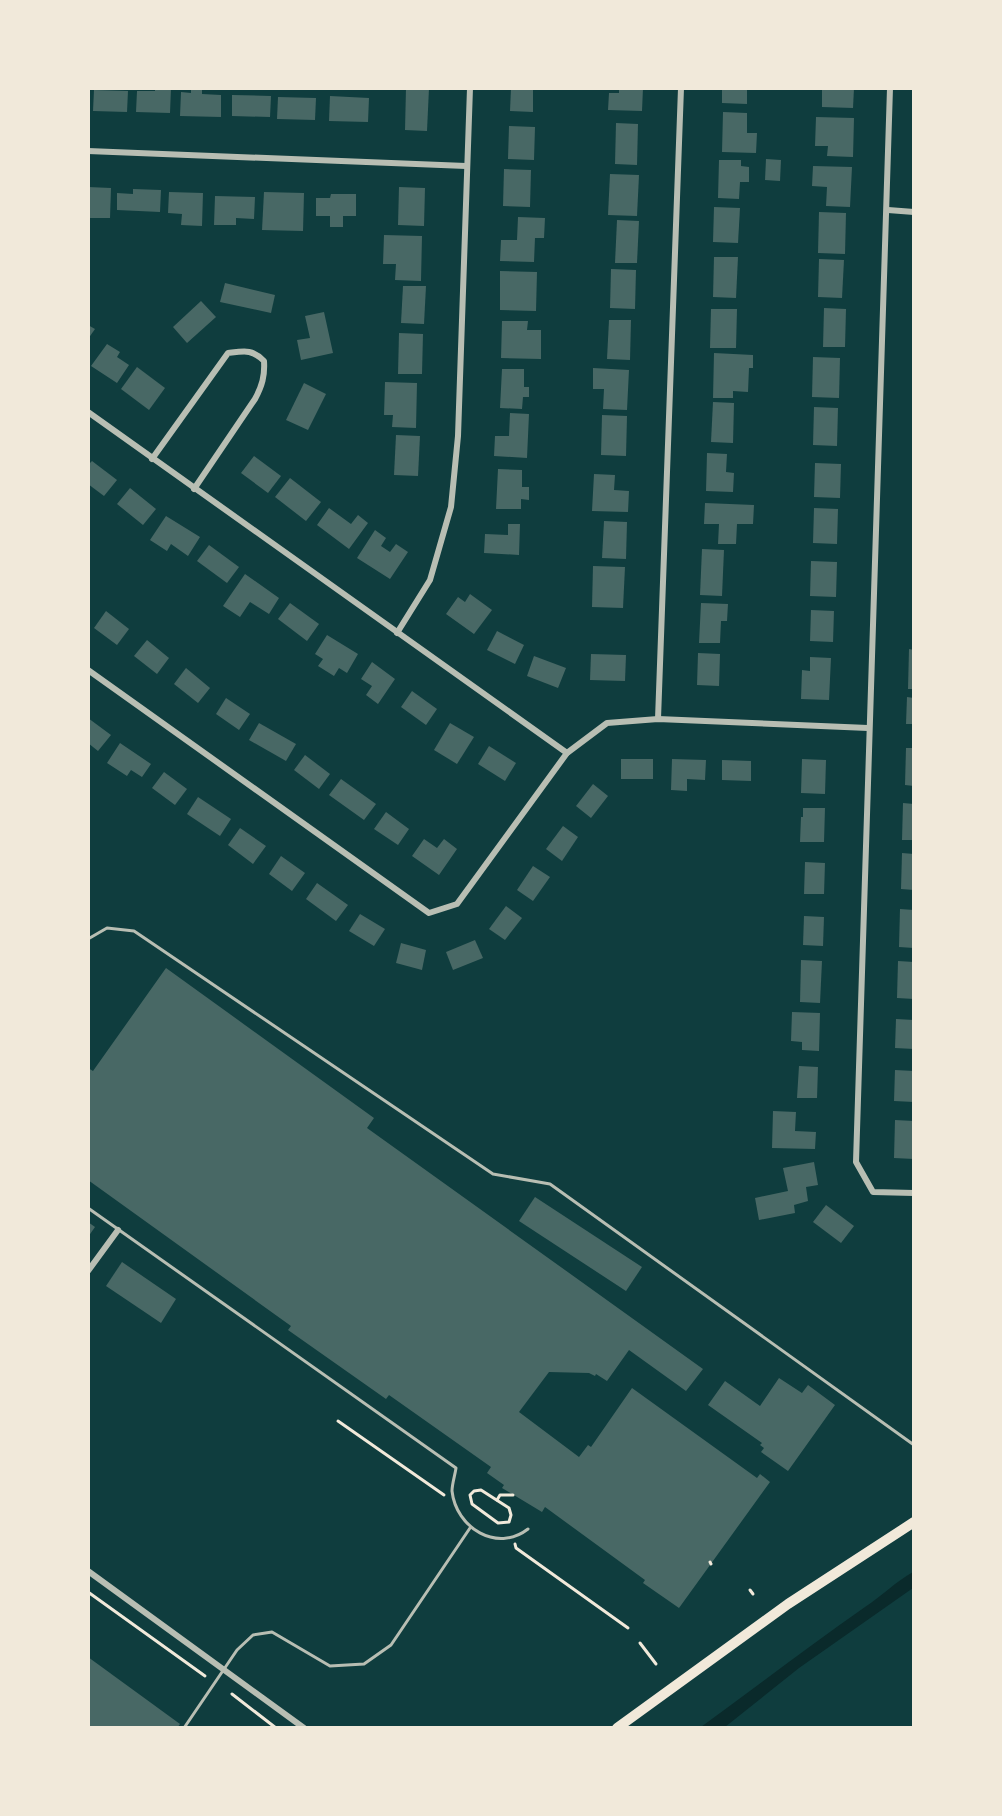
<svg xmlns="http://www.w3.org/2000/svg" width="1002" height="1816" font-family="Cabin,sans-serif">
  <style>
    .water { fill: #0a2a2b }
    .building { fill: #486865 }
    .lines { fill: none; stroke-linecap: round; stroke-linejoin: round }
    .path { stroke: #f1e9da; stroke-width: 3 }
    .service { stroke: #b8beb3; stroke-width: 3 }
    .minor { stroke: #b8beb3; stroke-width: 6 }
    .primary { stroke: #f1e9da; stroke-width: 10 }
  </style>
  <rect width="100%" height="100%" fill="#0f3d3e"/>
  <path class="water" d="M913,1572V1588L799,1668L725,1727H701C756,1687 809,1646 865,1607C882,1596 895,1582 913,1572Z"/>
  <g class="building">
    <path d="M155,88H171L170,113L136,112L137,91H155Z"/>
    <path d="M191,88H202V94L221,95V117L180,116L181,92L191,93Z"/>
    <path d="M406,88H429L427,131L405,130Z"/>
    <path d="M511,88H533V112L510,111Z"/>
    <path d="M619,88H643L642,111L608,110L609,93H619Z"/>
    <path d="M722,88H747V104L722,103Z"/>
    <path d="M822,88H854L853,108L822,107Z"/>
    <path d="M94,90L128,91L127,112L93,111Z"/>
    <path d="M232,95L271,96L270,117L232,116Z"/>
    <path d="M330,96L369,98L368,122L329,121Z"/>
    <path d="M278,97L316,98L315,120L277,119Z"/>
    <path d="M723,112L747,113V133H757L756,153L722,152Z"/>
    <path d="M816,117L854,118L853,157L827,156L828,146H815Z"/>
    <path d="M616,123L638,124L637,165L615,164Z"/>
    <path d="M509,126L535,127L534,160L508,159Z"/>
    <path d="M766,159L781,160L780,181L765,180Z"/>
    <path d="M719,160H741V166L749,167V182H740L739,199L718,198Z"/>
    <path d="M813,166L852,167L850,207L826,206L827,187L812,186Z"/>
    <path d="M504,169L531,170L530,207L503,206Z"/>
    <path d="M610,174L639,175L637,216L608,215Z"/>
    <path d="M88,187L111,188L110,218H89Z"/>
    <path d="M399,187L425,188L424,226L398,225Z"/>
    <path d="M133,189L161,190L160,212L117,210V193L133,194Z"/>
    <path d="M169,192L203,193L202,226L181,225L182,214L168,213Z"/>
    <path d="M264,192L304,193L303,231L262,230Z"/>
    <path d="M331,194H356V216H343V227H330V216H316V198H330Z"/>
    <path d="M215,196L255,197L254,219L236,218V225H214Z"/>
    <path d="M714,207L740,208L738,243L713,242Z"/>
    <path d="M819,212L846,213L845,254L818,253Z"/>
    <path d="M518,217L545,218L544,238H535L534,262L500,261L501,240H517Z"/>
    <path d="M617,220L639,221L637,263H615Z"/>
    <path d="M384,235L422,236L421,281L395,280L396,264H383Z"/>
    <path d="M714,257H738L736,298L713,297Z"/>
    <path d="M819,259L844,260L842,298L818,297Z"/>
    <path d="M611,269L636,270L635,309L610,308Z"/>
    <path d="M500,271L537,272L536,311L500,310Z"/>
    <path d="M225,283L275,295L271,313L220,302Z"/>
    <path d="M403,286H426L424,324L401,323Z"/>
    <path d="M201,301L216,317L187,343L173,327Z"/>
    <path d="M824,308L846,309L845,347H823Z"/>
    <path d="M711,309H737L736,348H710Z"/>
    <path d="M324,312L333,353L301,360L297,340L310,338L305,316Z"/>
    <path d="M609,320H631L630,360L607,359Z"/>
    <path d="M502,321H528L527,330H541V359L501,358Z"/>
    <path d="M88,325L95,329L88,339Z"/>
    <path d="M399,333L423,334L422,374H398Z"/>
    <path d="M107,344L120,352L117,357L129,365L117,383L91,366Z"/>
    <path d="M714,353L753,355V368H749L748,392L733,391V398H713Z"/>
    <path d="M813,357L840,358L839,398L812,397Z"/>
    <path d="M137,367L165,388L149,410L121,389Z"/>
    <path d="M593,368L629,370L627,410L603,409L604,389H593Z"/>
    <path d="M502,369H524V387H529V397H523L522,409L500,408Z"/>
    <path d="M385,382L417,383L416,428L392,427L393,415H384Z"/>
    <path d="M304,383L326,394L308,430L286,420Z"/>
    <path d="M713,402L734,403L733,443L711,442Z"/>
    <path d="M814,407L838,408L837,446L813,445Z"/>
    <path d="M510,413L529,414L527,458L494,456L495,436H509Z"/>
    <path d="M602,415L627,416L626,456L601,455Z"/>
    <path d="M396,435L420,436L418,476L394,475Z"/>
    <path d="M707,453L727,454L726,472L734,473L733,492L706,491Z"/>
    <path d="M254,456L281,476L268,493L241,473Z"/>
    <path d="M92,461L117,480L104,496L88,484V465Z"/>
    <path d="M815,463L841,464L840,498L814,497Z"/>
    <path d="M498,469L522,470V487H529V500L521,499V509H496Z"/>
    <path d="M594,474L615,475L614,490L629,491L628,512L592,511Z"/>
    <path d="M290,478L321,502L306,521L275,497Z"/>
    <path d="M130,488L156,509L143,525L117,504Z"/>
    <path d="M705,503L754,505L753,524H737L736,544H718L719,524H704Z"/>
    <path d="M329,508L351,524L358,515L368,523L349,549L317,525Z"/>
    <path d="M814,508L838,509L837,544L813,543Z"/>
    <path d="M166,516L200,537L188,556L171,544L167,551L150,540Z"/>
    <path d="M604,521L627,522L626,559L602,558Z"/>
    <path d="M508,524H520L519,555L484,553L485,534L508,535Z"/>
    <path d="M375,530L386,538L381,546L390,552L396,544L408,552L390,579L357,558Z"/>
    <path d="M209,545L239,567L227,583L197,561Z"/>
    <path d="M702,549L724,550L722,596L700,595Z"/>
    <path d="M811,561L837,562L836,597L810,596Z"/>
    <path d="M593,566L625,567L623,608L592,607Z"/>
    <path d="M245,574L279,598L269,614L250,602L240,617L223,606Z"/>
    <path d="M470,594L492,610L474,634L446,614L458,597L465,602Z"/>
    <path d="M290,603L319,624L307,641L278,619Z"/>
    <path d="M701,603L728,604L727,621H721L720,643H699Z"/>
    <path d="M811,610L834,611L833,642L810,641Z"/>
    <path d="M106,611L129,629L117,645L94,628Z"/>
    <path d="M497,631L524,645L515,664L487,650Z"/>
    <path d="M327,635L358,654L347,673L339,668L334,676L318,666L323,659L315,654Z"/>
    <path d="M147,640L169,658L157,674L134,656Z"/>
    <path d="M909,649L914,650V689H908Z"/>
    <path d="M698,653L720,654L719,686L697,685Z"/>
    <path d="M591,654L626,655L625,681L590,680Z"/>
    <path d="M534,656L566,668L558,688L527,676Z"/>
    <path d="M810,657L831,658L829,700L801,699L802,670L810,671Z"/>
    <path d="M372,662L395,679L378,704L366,695L372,686L361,679Z"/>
    <path d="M186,668L210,688L198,703L174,684Z"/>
    <path d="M412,691L437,709L426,725L401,707Z"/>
    <path d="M907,697L914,698V724H906Z"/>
    <path d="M226,698L250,714L239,730L216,714Z"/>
    <path d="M88,718L111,735L98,751L88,743Z"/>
    <path d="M259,723L296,744L286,761L249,740Z"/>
    <path d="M450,723L474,737L457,764L434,750Z"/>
    <path d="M120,743L151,764L142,777L131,770L127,776L107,763Z"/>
    <path d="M489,746L516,763L505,781L478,764Z"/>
    <path d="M906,748H914V786L905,785Z"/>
    <path d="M305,755L330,774L319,789L294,770Z"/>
    <rect x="621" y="759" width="32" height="20"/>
    <path d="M672,759L706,760L705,780L687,779V791L671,790Z"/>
    <path d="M802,759L826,760L825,794L801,793Z"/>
    <path d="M722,760L751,761V781L722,780Z"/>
    <path d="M164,772L187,789L175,805L152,788Z"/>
    <path d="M341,779L376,804L364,820L329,795Z"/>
    <path d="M593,784L608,796L591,818L576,806Z"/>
    <path d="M198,797L231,819L220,836L187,814Z"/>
    <path d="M903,803L914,804V840H902Z"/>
    <path d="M803,808H825L824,842H800L801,817H803Z"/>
    <path d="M386,812L409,829L398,845L374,829Z"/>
    <path d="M563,826L578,837L562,861L546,849Z"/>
    <path d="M240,828L266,846L253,864L228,845Z"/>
    <path d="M424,839L437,848L444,839L457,849L439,875L412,856Z"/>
    <path d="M902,853L914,854V890L901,889Z"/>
    <path d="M281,856L305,873L292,891L269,874Z"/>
    <path d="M805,862L825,863L824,894H804Z"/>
    <path d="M533,866L550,877L533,901L517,890Z"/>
    <path d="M317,883L348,905L336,921L306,899Z"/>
    <path d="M506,906L522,918L505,940L489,929Z"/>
    <path d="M900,909L914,910V948L899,947Z"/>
    <path d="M360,914L385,929L374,946L349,931Z"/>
    <path d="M804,916L824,917L823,946L803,945Z"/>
    <path d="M475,940L483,958L453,970L446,952Z"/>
    <path d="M401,943L426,950L422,970L396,963Z"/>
    <path d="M801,960L822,961L820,1003L800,1002Z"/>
    <path d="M898,961L914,962V999L897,998Z"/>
    <path d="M166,968L374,1118L367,1128L703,1369L686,1391L629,1350L607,1381L596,1374L595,1376L589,1373L549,1372L519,1412L579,1457L588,1445L591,1447L632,1388L757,1478L760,1474L770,1482L679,1608L643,1583L645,1580L545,1507L542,1512L502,1488L504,1485L487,1473L491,1467L389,1395L386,1399L288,1330L291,1326L88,1180V1068L93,1071Z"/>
    <path d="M792,1012L820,1013L819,1051L802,1050V1042L791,1041Z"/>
    <path d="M896,1019L914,1020V1049L895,1048Z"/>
    <path d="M799,1066L818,1067L817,1098H797Z"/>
    <path d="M895,1070L914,1071V1102L894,1101Z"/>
    <path d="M773,1111L796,1112L795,1131L816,1132L815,1149L772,1148Z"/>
    <path d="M895,1120L914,1121V1159L894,1158Z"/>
    <path d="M814,1162L818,1185L806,1187L808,1201L794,1205L795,1213L759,1220L755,1198L788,1191L783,1168Z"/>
    <path d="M535,1197L642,1267L626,1291L519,1221Z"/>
    <path d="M826,1205L854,1226L841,1243L813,1222Z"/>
    <path d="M88,1222L95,1227L88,1237Z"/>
    <path d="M122,1262L176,1299L161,1323L106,1286Z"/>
    <path d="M779,1378L802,1393L808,1385L835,1405L788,1471L761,1452L764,1448L760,1445L762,1443L708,1405L725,1381L760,1406Z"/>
    <path d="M88,1657L180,1724L177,1728H88Z"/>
  </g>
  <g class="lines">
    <g class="path">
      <path d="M338,1421L444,1495"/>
      <path d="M481,1490L509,1508L511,1515L509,1522L498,1523L472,1504L470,1495L474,1491Z"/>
      <path d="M497,1500L500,1495H513"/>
      <path d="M515,1544L516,1548L628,1628"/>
      <path d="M710,1562L711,1564"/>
      <path d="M750,1590L753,1594"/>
      <path d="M88,1592L205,1676"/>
      <path d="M640,1643L656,1664"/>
      <path d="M232,1694L276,1728"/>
    </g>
    <g class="service">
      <path d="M88,939L107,928L134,931L493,1174L550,1184L914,1445"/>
      <path d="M88,1208L456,1468C455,1475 452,1484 452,1491C456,1528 497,1553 528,1529"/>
      <path d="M184,1728L237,1650L253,1635L272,1632L330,1666L364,1664L391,1645L470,1528"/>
    </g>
    <g class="minor">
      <path d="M890,88L856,1162L873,1192L914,1193"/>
      <path d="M88,151L466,166"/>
      <path d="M888,210L914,212"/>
      <path d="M88,412L567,753"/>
      <path d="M152,459L228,353C245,351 252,349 264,361C265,376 262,386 255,399L194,489"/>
      <path d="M397,633L430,580L451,507L458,436L470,88"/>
      <path d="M88,670L429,913L457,904L567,753L607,723L658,719L868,728"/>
      <path d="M658,719L681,88"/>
      <path d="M88,1271L118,1230"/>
      <path d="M88,1571L304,1728"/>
    </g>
    <path class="primary" d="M617,1728L788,1604L914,1522"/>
  </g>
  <rect width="1002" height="1816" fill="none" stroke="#f1e9da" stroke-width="180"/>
</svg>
